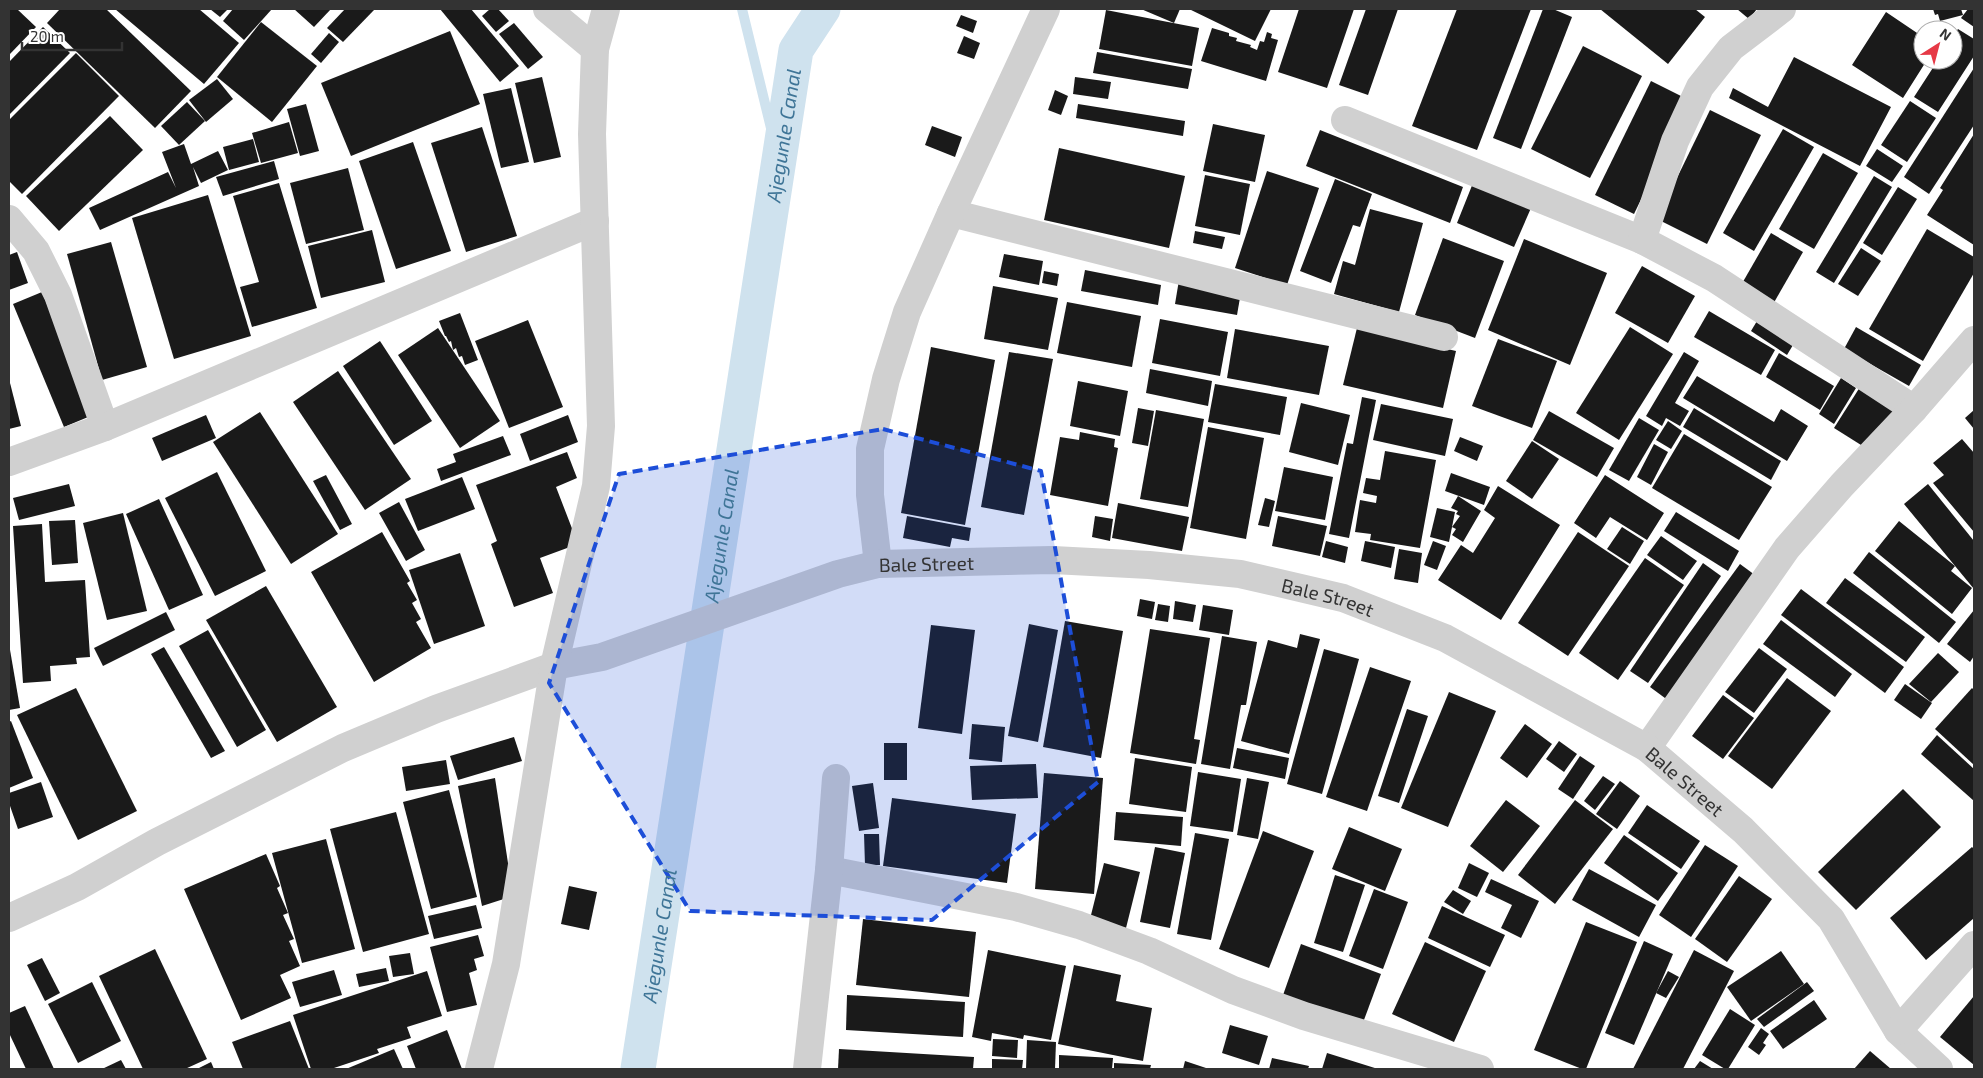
<svg xmlns="http://www.w3.org/2000/svg" width="1983" height="1078" font-family="'Exo 2',sans-serif">
  <style>
    .lines { fill: none; stroke-linecap: round; stroke-linejoin: round }
    .stream { stroke: #cfe2ee; stroke-width: 10 }
    .canal { stroke: #cfe2ee; stroke-width: 35 }
    .building { fill: #1a1a1a }
    .minor { stroke: #d0d0d0; stroke-width: 28 }
    .marked { fill: #1d4ed8; fill-opacity: 0.2; stroke: #1d4ed8; stroke-width: 4; stroke-dasharray: 10 6; stroke-linejoin: round }
    .labels { text-anchor: middle; dominant-baseline: central; stroke-width: 5; stroke-linejoin: round; paint-order: stroke }
    .street-label { font-size: 19px; fill: #333; stroke: #fff }
    .water-label { font-size: 20px; font-style: italic; fill: #3f7597; stroke: #fff }
  </style>
  <rect width="100%" height="100%" fill="#fff"/>
  <g class="lines">
    <path class="stream" d="M742,9L779,161"/>
    <path class="canal" id="s1" d="M638,1069L796,50L823,9"/>
  </g>
  <g class="building">
    <path d="M9,9H17L36,27L9,55Z"/>
    <path d="M60,9H106L191,91L155,128L47,23Z"/>
    <path d="M115,9H199L239,43L204,84Z"/>
    <path d="M210,9H228L220,17Z"/>
    <path d="M233,9H272L244,40L223,21Z"/>
    <path d="M294,9H331L314,27Z"/>
    <path d="M345,9H375L343,42L327,28Z"/>
    <path d="M440,9H471L519,66L500,82Z"/>
    <path d="M490,9H498L509,21L496,32L482,16Z"/>
    <path d="M1141,9H1180L1174,23Z"/>
    <path d="M1189,9H1271L1255,41Z"/>
    <path d="M1299,9H1354L1327,88L1278,72Z"/>
    <path d="M1366,9H1398L1368,95L1339,85Z"/>
    <path d="M1457,9H1531L1477,150L1412,126Z"/>
    <path d="M1543,9H1553L1572,17L1521,149L1493,138Z"/>
    <path d="M1600,9H1695L1705,17L1668,64Z"/>
    <path d="M1737,9H1757L1749,19Z"/>
    <path d="M1933,9H1961L1963,15L1940,21L1938,14L1935,15Z"/>
    <path d="M1968,9H1974V27L1961,18Z"/>
    <path d="M1106,10L1199,28L1192,66L1099,49Z"/>
    <path d="M1886,12L1923,37V60H1927L1903,98L1852,65Z"/>
    <path d="M961,15L977,21L973,33L956,26Z"/>
    <path d="M261,22L317,66L272,122L217,77Z"/>
    <path d="M514,23L543,57L528,69L499,34Z"/>
    <path d="M43,27L70,53L9,115V62Z"/>
    <path d="M1212,28L1229,33V36L1237,38L1236,41L1251,45L1250,47L1257,50L1260,41L1264,42L1267,32L1272,34L1271,38L1278,40L1266,81L1201,61Z"/>
    <path d="M1958,29L1974,39V56L1938,112L1914,97L1938,60H1953V36Z"/>
    <path d="M450,31L480,104L351,156L321,83Z"/>
    <path d="M329,33L339,42L321,63L311,54Z"/>
    <path d="M964,36L980,43L974,59L957,53Z"/>
    <path d="M1583,46L1642,76L1590,178L1531,149Z"/>
    <path d="M1097,52L1192,69L1188,89L1093,73Z"/>
    <path d="M76,53L119,96L22,194L9,181V120Z"/>
    <path d="M1794,57L1891,107L1860,166L1729,98L1733,88L1768,107Z"/>
    <path d="M1974,68V125L1929,194L1904,177Z"/>
    <path d="M542,77L561,157L534,163L515,83Z"/>
    <path d="M1075,77L1111,82L1108,99L1073,94Z"/>
    <path d="M217,79L233,99L206,122L189,100Z"/>
    <path d="M1651,81L1689,100L1634,214L1595,195Z"/>
    <path d="M511,88L529,162L501,168L483,94Z"/>
    <path d="M1055,90L1068,96L1061,115L1048,110Z"/>
    <path d="M1910,101L1936,118L1907,162L1881,145Z"/>
    <path d="M187,102L205,121L179,145L161,126Z"/>
    <path d="M306,104L319,151L300,156L287,109Z"/>
    <path d="M1078,104L1185,121L1183,136L1076,118Z"/>
    <path d="M1710,110L1761,135L1707,244L1657,219Z"/>
    <path d="M110,116L143,150L59,231L26,196Z"/>
    <path d="M289,122L298,153L261,163L252,133Z"/>
    <path d="M1213,124L1265,135L1255,182L1203,171Z"/>
    <path d="M932,126L962,137L955,157L925,145Z"/>
    <path d="M482,127L517,236L466,252L431,143Z"/>
    <path d="M1783,129L1814,147L1754,251L1723,233Z"/>
    <path d="M1320,130L1463,187L1450,223L1306,166Z"/>
    <path d="M1974,134V245L1927,215L1943,190L1940,188Z"/>
    <path d="M253,139L259,162L229,170L223,147Z"/>
    <path d="M413,142L451,251L396,269L359,161Z"/>
    <path d="M184,144L191,164L218,151L228,170L201,183L193,167L199,186L100,230L89,208L168,172L176,188L162,152Z"/>
    <path d="M1059,148L1185,176L1169,248L1044,220Z"/>
    <path d="M1877,149L1903,166L1892,182L1866,166Z"/>
    <path d="M1823,153L1858,173L1814,249L1779,229Z"/>
    <path d="M274,161L279,179L223,196L216,177Z"/>
    <path d="M348,168L364,230L306,244L290,183Z"/>
    <path d="M1267,171L1319,188L1287,285L1235,268Z"/>
    <path d="M1205,175L1250,184L1240,235L1195,226Z"/>
    <path d="M1874,176L1892,187L1834,283L1816,272Z"/>
    <path d="M1335,179L1372,194L1360,227L1353,225L1331,283L1300,271Z"/>
    <path d="M279,183L317,308L252,327L240,287L259,282L233,196Z"/>
    <path d="M1473,183L1531,208L1514,247L1457,223Z"/>
    <path d="M1898,187L1917,199L1882,255L1863,243Z"/>
    <path d="M208,195L251,336L174,359L132,218Z"/>
    <path d="M1370,209L1423,223L1399,312L1334,294L1343,261L1355,265Z"/>
    <path d="M1927,229L1974,257V273L1923,361L1869,329Z"/>
    <path d="M372,230L385,282L321,298L308,246Z"/>
    <path d="M1195,231L1225,237L1222,249L1193,243Z"/>
    <path d="M1771,233L1803,252L1772,306L1740,287Z"/>
    <path d="M1443,238L1504,261L1475,338L1415,315Z"/>
    <path d="M1524,239L1607,273L1570,365L1488,330Z"/>
    <path d="M111,242L147,367L102,380L67,254Z"/>
    <path d="M1861,248L1881,261L1858,296L1838,284Z"/>
    <path d="M17,252L28,283L9,290V255Z"/>
    <path d="M1004,254L1043,261L1039,285L999,277Z"/>
    <path d="M1642,266L1695,296L1668,343L1615,313Z"/>
    <path d="M1085,270L1161,285L1158,305L1081,291Z"/>
    <path d="M1044,271L1059,274L1057,286L1042,283Z"/>
    <path d="M1179,280L1241,292L1237,315L1175,304Z"/>
    <path d="M993,286L1058,298L1048,350L984,339Z"/>
    <path d="M42,292L93,415L64,427L13,304Z"/>
    <path d="M1067,302L1141,316L1132,367L1057,353Z"/>
    <path d="M1709,311L1775,350L1761,375L1694,337Z"/>
    <path d="M460,313L478,360L465,365L462,356L459,357L456,348L453,350L451,341L449,342L446,336H445L439,321Z"/>
    <path d="M1160,319L1228,332L1220,376L1152,363Z"/>
    <path d="M528,320L563,407L509,428L475,341Z"/>
    <path d="M1757,321L1793,345L1787,355L1751,331Z"/>
    <path d="M1630,327L1673,354L1619,440L1576,413Z"/>
    <path d="M1856,327L1921,365L1909,386L1844,349Z"/>
    <path d="M438,328L500,421L460,448L398,355Z"/>
    <path d="M1357,328L1456,351L1443,408L1343,385Z"/>
    <path d="M1235,329L1329,346L1319,395L1227,378Z"/>
    <path d="M1498,339L1557,361L1532,428L1472,406Z"/>
    <path d="M380,341L432,421L394,445L343,366Z"/>
    <path d="M931,347L995,360L965,525L901,513Z"/>
    <path d="M1009,352L1053,359L1024,515L981,507Z"/>
    <path d="M1684,352L1699,361L1675,403L1689,411L1680,426L1666,418L1662,426L1646,416Z"/>
    <path d="M1779,353L1834,386L1820,410L1766,377Z"/>
    <path d="M1150,369L1212,381L1208,406L1146,393Z"/>
    <path d="M338,371L411,479L365,510L293,402Z"/>
    <path d="M1697,376L1774,422L1781,409L1808,426L1787,461L1683,398Z"/>
    <path d="M1841,378L1856,388L1834,424L1819,414Z"/>
    <path d="M9,379L21,426L9,429Z"/>
    <path d="M1078,381L1128,391L1120,436L1070,426Z"/>
    <path d="M1215,384L1287,397L1280,435L1208,422Z"/>
    <path d="M1860,387L1895,409L1869,450L1834,428Z"/>
    <path d="M1362,397L1376,400L1349,538L1329,534L1347,443L1353,444Z"/>
    <path d="M1301,403L1350,415L1338,465L1289,452Z"/>
    <path d="M1381,404L1453,419L1445,456L1373,440Z"/>
    <path d="M1138,408L1154,411L1148,446L1132,443Z"/>
    <path d="M1694,408L1781,461L1771,480L1683,427Z"/>
    <path d="M1156,410L1204,419L1188,507L1140,499Z"/>
    <path d="M1974,410V429L1965,418Z"/>
    <path d="M1549,411L1614,448L1597,477L1533,440Z"/>
    <path d="M260,412L338,534L291,564L213,442Z"/>
    <path d="M206,415L216,438L162,461L152,438Z"/>
    <path d="M568,415L578,442L530,461L520,434Z"/>
    <path d="M1639,418L1659,430L1629,481L1609,470Z"/>
    <path d="M1668,421L1682,431L1671,449L1656,440Z"/>
    <path d="M1208,427L1264,438L1246,539L1190,528Z"/>
    <path d="M1080,432L1115,439L1114,447L1118,448L1108,506L1050,495L1060,437L1079,440Z"/>
    <path d="M1684,434L1772,487L1739,540L1652,488Z"/>
    <path d="M503,436L511,455L441,481L437,469L456,462L453,454Z"/>
    <path d="M1460,437L1483,446L1477,461L1454,451Z"/>
    <path d="M1962,439L1974,453V532L1933,483L1944,475L1933,463Z"/>
    <path d="M1532,441L1559,459L1532,499L1506,481Z"/>
    <path d="M1654,444L1668,452L1651,485L1637,477Z"/>
    <path d="M1385,451L1436,460L1420,548L1370,540L1371,534L1355,532L1360,500L1376,503L1377,496L1363,493L1366,478L1380,480Z"/>
    <path d="M567,452L577,478L556,487L578,544L540,558L553,593L514,607L491,544L497,541L476,485Z"/>
    <path d="M1284,467L1333,477L1325,520L1275,511Z"/>
    <path d="M217,472L266,571L215,596L165,498Z"/>
    <path d="M1451,473L1490,487L1484,505L1445,491Z"/>
    <path d="M326,475L352,524L340,530L313,481Z"/>
    <path d="M1605,475L1664,513L1647,540L1610,517L1596,538L1574,523Z"/>
    <path d="M462,477L475,509L418,531L405,499Z"/>
    <path d="M69,484L75,506L19,520L13,498Z"/>
    <path d="M1928,484L1974,541V589L1904,504Z"/>
    <path d="M1498,486L1560,525L1501,620L1438,580L1461,545L1473,553L1495,518L1484,510Z"/>
    <path d="M1458,496L1481,511L1463,542L1452,535L1456,529L1452,527L1460,516L1456,514L1458,511L1451,508Z"/>
    <path d="M1265,498L1275,501L1269,527L1258,525Z"/>
    <path d="M159,499L203,595L169,610L126,514Z"/>
    <path d="M399,502L425,550L406,561L379,513Z"/>
    <path d="M1118,503L1189,517L1182,551L1112,538Z"/>
    <path d="M1437,508L1455,512L1449,542L1430,537Z"/>
    <path d="M1676,512L1739,551L1728,571L1664,531Z"/>
    <path d="M123,513L147,611L107,620L83,523Z"/>
    <path d="M907,516L971,528L969,541L952,538L950,547L903,538Z"/>
    <path d="M1095,516L1113,519L1110,541L1092,537Z"/>
    <path d="M1278,516L1327,526L1320,556L1272,546Z"/>
    <path d="M75,520L78,563L52,565L49,521Z"/>
    <path d="M1899,521L1955,566L1951,571L1972,588L1952,614L1875,551Z"/>
    <path d="M42,524L45,582L85,580L90,657L76,658L77,664L50,666L51,681L23,683L13,526Z"/>
    <path d="M1622,527L1644,541L1630,564L1607,549Z"/>
    <path d="M382,532L410,581L407,583L417,600L412,603L421,619L416,622L431,648L374,682L311,572Z"/>
    <path d="M1578,532L1629,566L1568,656L1518,623Z"/>
    <path d="M1661,536L1697,561L1683,580L1647,555Z"/>
    <path d="M1326,541L1348,547L1345,563L1322,557Z"/>
    <path d="M1365,541L1395,547L1391,568L1361,561Z"/>
    <path d="M1433,541L1446,546L1437,570L1424,565Z"/>
    <path d="M1399,549L1422,553L1418,583L1394,579Z"/>
    <path d="M1869,552L1956,622L1939,643L1853,573Z"/>
    <path d="M460,553L485,626L434,644L409,570Z"/>
    <path d="M1645,558L1684,585L1618,680L1579,653Z"/>
    <path d="M1703,563L1721,576L1648,683L1630,671Z"/>
    <path d="M1740,564L1759,578L1669,701L1650,687Z"/>
    <path d="M1845,578L1925,637L1906,662L1826,603Z"/>
    <path d="M266,586L337,707L277,742L206,620Z"/>
    <path d="M1801,589L1904,667L1885,693L1781,615Z"/>
    <path d="M1140,599L1155,602L1152,619L1137,616Z"/>
    <path d="M1175,601L1196,605L1193,622L1173,619Z"/>
    <path d="M1158,604L1170,606L1168,622L1155,620Z"/>
    <path d="M1203,605L1233,610L1229,635L1199,630Z"/>
    <path d="M1974,610V656L1970,662L1947,644Z"/>
    <path d="M166,612L175,630L103,666L94,648Z"/>
    <path d="M1781,620L1852,674L1835,697L1763,644Z"/>
    <path d="M1065,621L1123,631L1101,758L1043,747Z"/>
    <path d="M1029,624L1058,630L1038,742L1008,736Z"/>
    <path d="M931,625L975,630L962,734L918,728Z"/>
    <path d="M1150,629L1210,638L1194,739L1200,740L1196,764L1130,753Z"/>
    <path d="M208,630L266,730L237,747L179,646Z"/>
    <path d="M1300,634L1320,639L1289,754L1241,741L1268,640L1297,648Z"/>
    <path d="M1222,636L1257,642L1246,705H1241L1230,769L1201,764Z"/>
    <path d="M9,644L20,708L9,710Z"/>
    <path d="M164,647L225,751L211,758L151,654Z"/>
    <path d="M1759,648L1787,669L1754,713L1725,692Z"/>
    <path d="M1324,649L1359,659L1322,794L1287,784Z"/>
    <path d="M1938,653L1959,672L1931,702L1909,684Z"/>
    <path d="M1370,667L1411,681L1367,811L1326,797Z"/>
    <path d="M1787,678L1831,711L1772,789L1728,756Z"/>
    <path d="M1905,684L1932,703L1921,719L1894,700Z"/>
    <path d="M76,688L137,811L78,840L17,715Z"/>
    <path d="M1972,688L1974,690V765L1935,729Z"/>
    <path d="M1449,692L1496,711L1448,827L1401,808Z"/>
    <path d="M1723,695L1754,718L1723,759L1692,736Z"/>
    <path d="M1407,709L1428,716L1399,803L1378,796Z"/>
    <path d="M11,721L33,778L9,788V722Z"/>
    <path d="M972,724L1005,727L1002,762L969,759Z"/>
    <path d="M1525,724L1552,744L1527,778L1500,758Z"/>
    <path d="M1937,735L1974,769V801L1921,754Z"/>
    <path d="M514,737L522,761L458,780L450,756Z"/>
    <path d="M1559,741L1577,754L1564,772L1546,759Z"/>
    <rect x="884" y="743" width="23" height="37"/>
    <path d="M1237,748L1289,758L1285,779L1233,768Z"/>
    <path d="M1580,756L1595,766L1573,799L1558,789Z"/>
    <path d="M1135,758L1192,767L1186,812L1129,804Z"/>
    <path d="M446,760L450,784L406,791L402,767Z"/>
    <path d="M1036,764L1038,798L972,800L970,766Z"/>
    <path d="M1198,772L1241,779L1233,832L1190,826Z"/>
    <path d="M1044,773L1103,778L1094,894L1035,889Z"/>
    <path d="M1603,776L1615,784L1595,810L1584,801Z"/>
    <path d="M495,778L513,896L482,906L458,786Z"/>
    <path d="M1247,778L1269,782L1258,839L1237,835Z"/>
    <path d="M1620,781L1640,796L1617,829L1596,814Z"/>
    <path d="M41,782L53,817L18,829L9,803V793Z"/>
    <path d="M873,783L879,828L859,831L852,786Z"/>
    <path d="M1903,789L1941,827L1856,910L1818,872Z"/>
    <path d="M449,790L477,897L431,909L403,802Z"/>
    <path d="M892,798L1016,814L1007,883L883,866Z"/>
    <path d="M1506,800L1540,826L1503,872L1470,846Z"/>
    <path d="M1575,800L1613,829L1555,904L1518,875Z"/>
    <path d="M1647,805L1700,841L1681,869L1628,833Z"/>
    <path d="M396,812L429,934L363,952L330,829Z"/>
    <path d="M1116,812L1183,817L1181,846L1114,840Z"/>
    <path d="M1349,827L1402,849L1385,891L1332,869Z"/>
    <path d="M1263,831L1314,851L1269,968L1219,949Z"/>
    <path d="M1195,833L1229,839L1211,940L1177,934Z"/>
    <path d="M864,834H879L880,865H865Z"/>
    <path d="M1624,835L1678,873L1658,901L1604,863Z"/>
    <path d="M326,839L355,949L302,963L272,853Z"/>
    <path d="M1705,845L1738,866L1691,937L1659,915Z"/>
    <path d="M1155,847L1185,853L1170,928L1140,922Z"/>
    <path d="M1972,847L1974,849V918L1926,960L1890,918Z"/>
    <path d="M266,854L280,886L277,888L288,913L283,915L294,939L289,941L300,966L280,975L291,998L241,1020L184,889Z"/>
    <path d="M1104,863L1140,872L1126,928L1090,919Z"/>
    <path d="M1469,863L1489,873L1477,897L1458,888Z"/>
    <path d="M1589,869L1656,905L1639,937L1572,900Z"/>
    <path d="M1335,875L1365,885L1343,952L1314,943Z"/>
    <path d="M1739,876L1772,899L1727,962L1695,939Z"/>
    <path d="M1491,879L1539,901L1521,938L1501,928L1512,905L1485,892Z"/>
    <path d="M569,886L597,892L589,930L561,924Z"/>
    <path d="M1374,889L1408,902L1383,969L1349,956Z"/>
    <path d="M1453,890L1471,901L1463,914L1444,902Z"/>
    <path d="M476,905L482,928L434,939L428,916Z"/>
    <path d="M1442,906L1505,935L1490,967L1428,938Z"/>
    <path d="M863,919L976,932L969,997L856,985Z"/>
    <path d="M1586,922L1637,942L1586,1069H1582L1534,1050Z"/>
    <path d="M478,935L484,956L474,959L477,970L469,973L477,1005L447,1012L430,947Z"/>
    <path d="M1644,941L1673,954L1634,1045L1605,1033Z"/>
    <path d="M1425,942L1486,971L1454,1042L1392,1014Z"/>
    <path d="M1301,944L1381,974L1361,1028L1282,998Z"/>
    <path d="M155,949L207,1059L185,1069H143L99,976Z"/>
    <path d="M988,950L1066,966L1051,1040L1024,1035L1023,1039L992,1033L991,1041L972,1037Z"/>
    <path d="M1694,950L1734,971L1683,1069H1633Z"/>
    <path d="M1781,951L1804,984L1751,1021L1727,987Z"/>
    <path d="M410,953L414,974L393,977L389,956Z"/>
    <path d="M42,958L60,993L45,1001L27,965Z"/>
    <path d="M1074,965L1121,975L1116,1001L1152,1008L1143,1061L1058,1044Z"/>
    <path d="M386,968L389,981L359,987L356,974Z"/>
    <path d="M334,970L342,995L300,1007L292,982Z"/>
    <path d="M427,971L442,1016L407,1027L411,1038L377,1049L379,1053L331,1069H311L293,1015Z"/>
    <path d="M1668,971L1679,977L1666,998L1656,993Z"/>
    <path d="M92,982L121,1041L78,1063L48,1004Z"/>
    <path d="M1807,982L1814,991L1764,1027L1757,1019Z"/>
    <path d="M847,995L965,1002L963,1037L846,1030Z"/>
    <path d="M1974,996V1065L1940,1037Z"/>
    <path d="M1814,1000L1827,1019L1783,1049L1770,1031Z"/>
    <path d="M25,1006L54,1069H26L9,1033V1013Z"/>
    <path d="M1730,1009L1755,1025L1728,1069H1725L1702,1055Z"/>
    <path d="M290,1021L309,1069H243L232,1042Z"/>
    <path d="M1230,1025L1268,1036L1259,1065L1222,1053Z"/>
    <path d="M1761,1028L1769,1034L1763,1043L1766,1045L1759,1055L1748,1047Z"/>
    <path d="M447,1030L462,1069H416L407,1046Z"/>
    <path d="M993,1039L1018,1040L1017,1058L992,1056Z"/>
    <path d="M1027,1040L1056,1042L1055,1069H1026Z"/>
    <path d="M394,1049L403,1069H346Z"/>
    <path d="M839,1049L974,1057L973,1069H838Z"/>
    <path d="M1870,1051L1891,1069H1854Z"/>
    <path d="M1327,1053L1378,1069H1322Z"/>
    <path d="M1059,1055L1113,1058L1112,1069H1059Z"/>
    <path d="M1272,1058L1309,1066L1308,1069H1269Z"/>
    <path d="M992,1059L1023,1060L1022,1069H992Z"/>
    <path d="M121,1060L126,1069H102Z"/>
    <path d="M1185,1061L1209,1069H1183Z"/>
    <path d="M1700,1061L1713,1069H1694Z"/>
    <path d="M211,1062L214,1069H197Z"/>
    <path d="M1114,1063L1151,1065L1150,1069H1114Z"/>
  </g>
  <g class="lines">
    <g class="minor">
      <path d="M547,9L595,49"/>
      <path d="M1345,120L1642,240L1714,278L1914,409"/>
      <path d="M951,213L1444,337"/>
      <path d="M9,219L36,251L58,295L105,427"/>
      <path d="M1642,240L1675,141L1700,87L1731,48L1782,9"/>
      <path d="M9,462L105,427L595,221"/>
      <path d="M878,564L870,495V449L886,379L907,312L951,213L1046,9"/>
      <path d="M1647,748L1787,548L1842,485L1914,409L1974,340"/>
      <path d="M829,870L1016,907L1079,925L1149,951L1233,990L1304,1016L1480,1069"/>
      <path id="s2" d="M9,918L77,887L157,842L343,748L436,709L554,666L602,657L838,574L878,564L1053,560L1149,565L1240,574L1343,598L1445,638L1647,748L1743,830L1831,919L1898,1031L1939,1069"/>
      <path d="M1898,1031L1974,945"/>
      <path d="M479,1069L506,964L554,666L596,486L601,426L592,134L595,49L606,9"/>
      <path d="M807,1069L829,870L836,778"/>
    </g>
  </g>
  <path class="marked" d="M883,429L1041,471L1098,782L932,920L690,911L549,683L619,474Z"/>
  <g class="labels">
    <g class="street-label">
      <text stroke="none"><textPath href="#s2" startOffset="990">Bale Street</textPath></text>
      <text stroke="none"><textPath href="#s2" startOffset="1395">Bale Street</textPath></text>
      <text stroke="none"><textPath href="#s2" startOffset="1800">Bale Street</textPath></text>
    </g>
    <g class="water-label">
      <text stroke="none"><textPath href="#s1" startOffset="945">Ajegunle Canal</textPath></text>
      <text stroke="none"><textPath href="#s1" startOffset="540">Ajegunle Canal</textPath></text>
      <text stroke="none"><textPath href="#s1" startOffset="135">Ajegunle Canal</textPath></text>
    </g>
  </g>
  <rect width="1983" height="1078" fill="none" stroke="#333333" stroke-width="20"/>
  <g transform="translate(1938 45) rotate(36)"><circle r="24" fill="#ffffff" stroke="#adadad"/>
  <path d="M0-4L9 19L0 12L-9 19Z" fill="#e63946"/>
  <text y="-8" font-size="14" font-weight="bold" text-anchor="middle" fill="#333333">N</text>
  </g>
  <path d="M22 42v8h100v-8" fill="none" stroke="#333333" stroke-width="2.5"/>
  <text x="30" y="42" font-size="15" fill="#333333" stroke="#ffffff" stroke-width="4" paint-order="stroke">20 m</text>
</svg>
